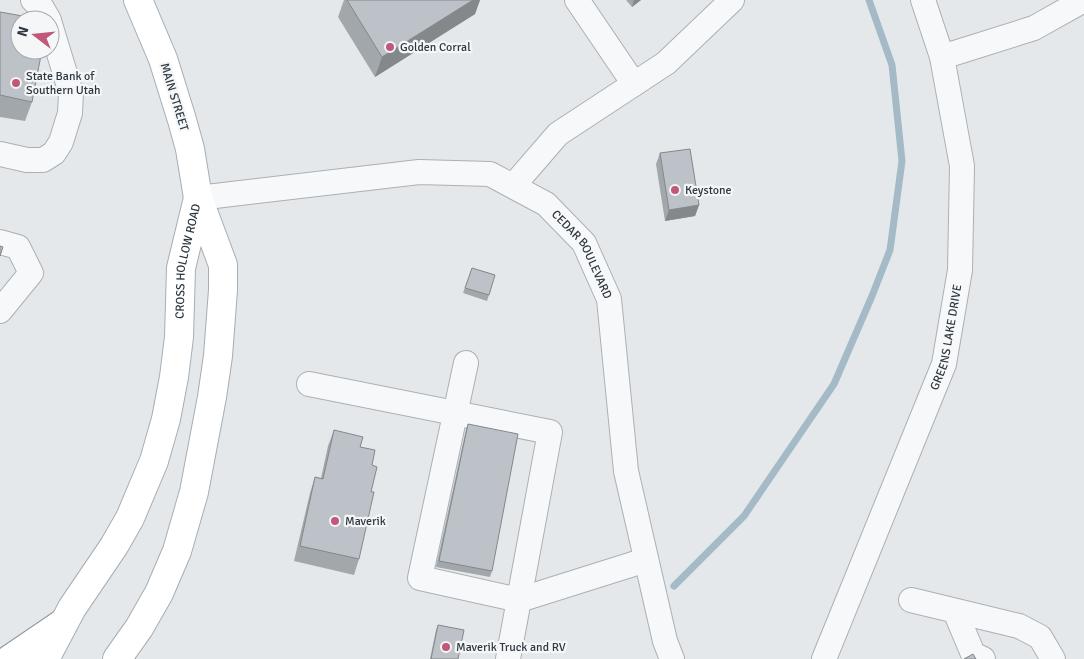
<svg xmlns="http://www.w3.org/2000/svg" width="1084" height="659" font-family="Signika,sans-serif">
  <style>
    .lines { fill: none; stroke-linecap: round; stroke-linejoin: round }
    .stream { stroke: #a4bac6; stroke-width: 7 }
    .minor-casing { stroke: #aab0b5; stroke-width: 26 }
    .major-casing { stroke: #a5aeb5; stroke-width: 30 }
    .highway-casing { stroke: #8e98a0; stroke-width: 30 }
    .minor { stroke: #f7f8f9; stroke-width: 24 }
    .major { stroke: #fff; stroke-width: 28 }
    .highway { stroke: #fff; stroke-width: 28 }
    .wall { fill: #a2a7ab }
    .shaded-wall { fill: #84888b }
    .building { fill: #bcc2c7; stroke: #84888b }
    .poi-dot { fill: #c05979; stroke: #f4f6f8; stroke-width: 2 }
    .labels { text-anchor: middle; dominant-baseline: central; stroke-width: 4.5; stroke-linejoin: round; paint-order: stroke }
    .poi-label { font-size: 12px; fill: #2e3841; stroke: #f4f6f8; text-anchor: start }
    .street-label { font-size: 12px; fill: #2e3841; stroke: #f4f6f8 }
  </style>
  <rect width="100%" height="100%" fill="#e5e8eb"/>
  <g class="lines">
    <path class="stream" d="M674,586L744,516L834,384L872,296L890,250L902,161L892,65L869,0"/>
    <defs>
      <g id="minor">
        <path d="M33,0L42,8L49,20"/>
        <path d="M577,0L634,84"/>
        <path d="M942,57L1034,28L1084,0"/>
        <path d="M0,154L27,160H43L54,153L61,142L70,113L71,93L50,24"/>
        <path d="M513,186L558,134L666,63L732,0"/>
        <path id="s1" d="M198,198L419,172L490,174L546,204L584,243L609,299L626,471L665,641L672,659"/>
        <path d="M0,242L18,247L31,273L0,311"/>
        <path d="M466,363L420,578L519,600L646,560"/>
        <path d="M309,384L550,432L508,659"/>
        <path d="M911,600L1019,626L1040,637L1053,659"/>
        <path d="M955,611L973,654L983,659"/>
        <path id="s2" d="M824,659L944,364L960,270L962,166L942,57L923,0"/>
      </g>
      <g id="major">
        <path id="s3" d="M45,659L72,608L114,546L130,518L154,461L166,419L174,377L179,337L181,268L198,198"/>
        <path d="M117,659L139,628L159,593L177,551L194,492L212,397L218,356L223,290V265L198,198L190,149L182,120L163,59L138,0"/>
      </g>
      <g id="highway">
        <path d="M10,659L63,623"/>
        <path d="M120,659L121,655"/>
      </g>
    </defs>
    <use href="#minor" class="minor-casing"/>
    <use href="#major" class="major-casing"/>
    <use href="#highway" class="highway-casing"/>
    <use href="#minor" class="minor"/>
    <use href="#major" class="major"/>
    <use href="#highway" class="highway"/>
  </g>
  <g class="wall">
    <path d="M344,0H480L475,14L375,77L338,17Z"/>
    <path d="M626,0H641L632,7Z"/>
    <path d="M0,12L32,102L25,121L0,117Z"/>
    <path d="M660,153L699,205L695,216L665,221L656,164Z"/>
    <path d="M472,268L495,275L487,301L463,293Z"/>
    <path d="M468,424L492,571L490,577L436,567L466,429Z"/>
    <path d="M334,430L360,447L372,465L359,559L354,575L294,561L310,493L315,477L321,478L328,446Z"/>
    <path d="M438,625L458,659H430L436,630Z"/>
  </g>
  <g class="shaded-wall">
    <path d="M473,0H480L475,14L375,77L382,57Z"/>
    <path d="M634,0H641L632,7Z"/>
    <path d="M699,205L695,216L665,221L669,210Z"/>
  </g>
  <g class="building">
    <path d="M347,0H473L382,57Z"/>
    <path d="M0,12L45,20H20V50H42L32,102L0,95Z"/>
    <path d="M690,149L699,205L669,210L660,153Z"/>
    <path d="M0,246L3,247L0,256Z"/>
    <path d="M472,268L495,275L489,295L465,288Z"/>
    <path d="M468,424L518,434L492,571L439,561Z"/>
    <path d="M334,430L363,437L360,447L375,450L372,465L377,467L371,492H374L359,559L300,546L315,477L323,479Z"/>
    <path d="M438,625L464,630L458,659H431Z"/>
    <path d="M973,654L976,659H964Z"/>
  </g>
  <g class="poi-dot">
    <circle cx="390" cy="47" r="5"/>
    <circle cx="16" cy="83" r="5"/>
    <circle cx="675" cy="190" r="5"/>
    <circle cx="335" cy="521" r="5"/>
    <circle cx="446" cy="647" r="5"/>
  </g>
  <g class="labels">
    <g class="poi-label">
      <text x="400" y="47">Golden Corral</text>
      <text x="26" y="76">State Bank of<tspan x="26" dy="14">Southern Utah</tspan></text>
      <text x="685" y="190">Keystone</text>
      <text x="345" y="521">Maverik</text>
      <text x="456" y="647">Maverik Truck and RV</text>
    </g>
    <g class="street-label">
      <text transform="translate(174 97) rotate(73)">MAIN STREET</text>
      <text stroke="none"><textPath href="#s1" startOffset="420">CEDAR BOULEVARD</textPath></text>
      <text stroke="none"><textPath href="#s3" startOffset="430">CROSS HOLLOW ROAD</textPath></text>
      <text stroke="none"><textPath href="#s2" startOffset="345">GREENS LAKE DRIVE</textPath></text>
    </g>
  </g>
  <g transform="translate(35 35) rotate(286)"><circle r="24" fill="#f4f6f8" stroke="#a5aaaf"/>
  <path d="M0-4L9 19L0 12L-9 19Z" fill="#c05979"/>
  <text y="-8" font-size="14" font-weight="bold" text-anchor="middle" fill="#2e3841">N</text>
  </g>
</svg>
